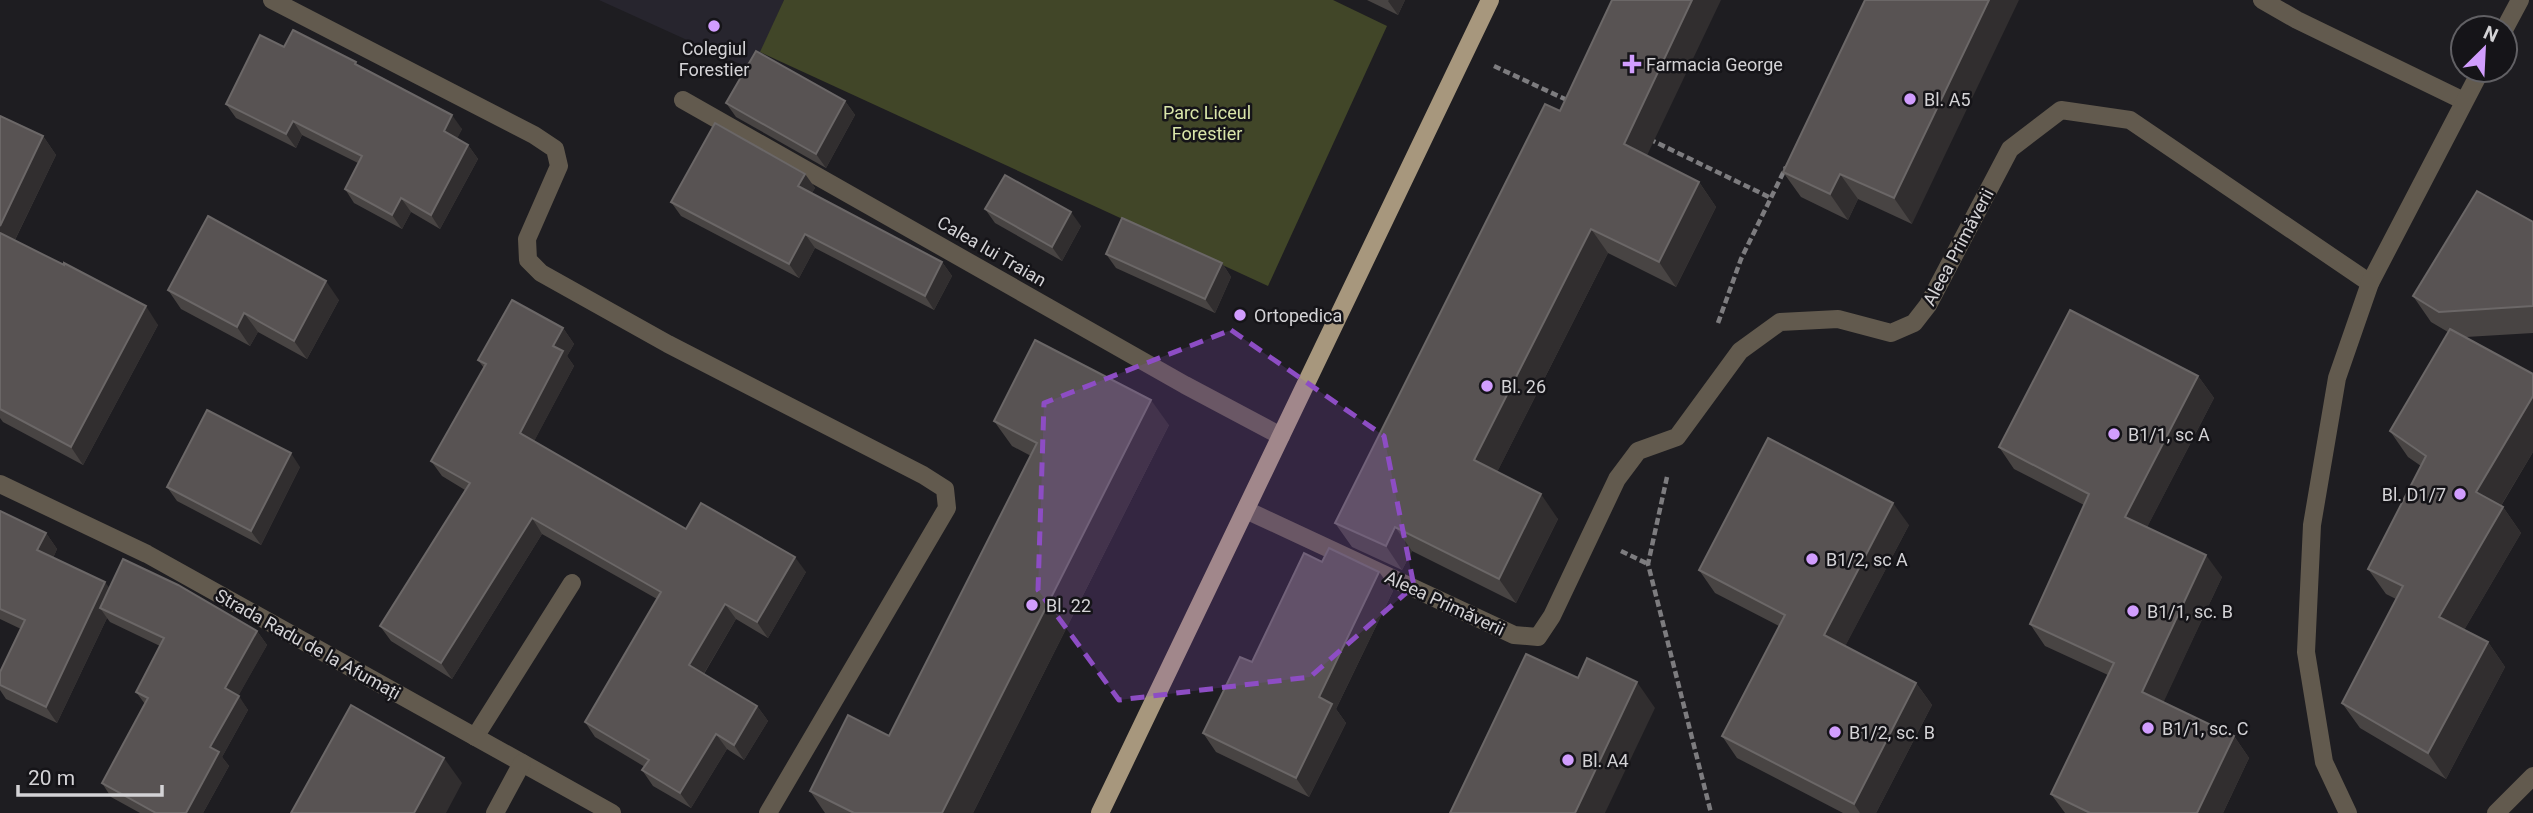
<svg xmlns="http://www.w3.org/2000/svg" width="2533" height="813" font-family="Roboto,sans-serif">
  <style>
    .built { fill: #27252e }
    .green { fill: #414628 }
    .lines { fill: none; stroke-linecap: round; stroke-linejoin: round }
    .path { stroke: #7d7c7f; stroke-width: 4.5; stroke-dasharray: 7 3.5; stroke-linecap: butt }
    .service { stroke: #625a4e; stroke-width: 18 }
    .minor { stroke: #625a4e; stroke-width: 18 }
    .tertiary { stroke: #625a4e; stroke-width: 18 }
    .primary { stroke: #a7977d; stroke-width: 18 }
    .wall { fill: #484443 }
    .shaded-wall { fill: #312e2f }
    .building { fill: #585353; stroke: #6b6767; stroke-width: 2 }
    .marked { fill: #8d4dc4; fill-opacity: 0.2; stroke: #8d4dc4; stroke-width: 5; stroke-dasharray: 14 9; stroke-linejoin: round }
    .poi-dot { fill: #d19dfe; stroke: #151418; stroke-width: 2.5 }
    .labels { text-anchor: middle; dominant-baseline: central; stroke-width: 5; stroke-linejoin: round; paint-order: stroke }
    .poi-label { font-size: 18px; fill: #d4d3d6; stroke: #151418; text-anchor: start }
    .park-label { font-size: 18px; fill: #d9e5a9; stroke: #151418 }
    .street-label { font-size: 18px; fill: #d4d3d6; stroke: #151418 }
  </style>
  <rect width="100%" height="100%" fill="#1e1d21"/>
  <path class="built" d="M599,0H784L753,70Z"/>
  <path class="green" d="M784,0H1333L1387,26L1268,286L760,52Z"/>
  <g class="lines">
    <g class="path">
      <path d="M1494,66L1569,101"/>
      <path d="M1649,139L1771,198"/>
      <path d="M1718,323L1741,259L1786,167"/>
      <path d="M1667,477L1648,564L1711,813"/>
      <path d="M1621,551L1648,564"/>
    </g>
    <g class="service">
      <path d="M2262,0L2297,20L2464,101"/>
      <path d="M475,737L572,583"/>
    </g>
    <g class="minor">
      <path d="M272,0L534,135L555,149L559,166L527,239L528,260L541,273L668,344L923,475L945,489L947,508L768,813"/>
      <path d="M2505,28L2520,0"/>
      <path d="M683,100L1185,385L1281,436"/>
      <path d="M0,484L147,554L612,813"/>
      <path d="M1246,510L1514,635L1538,637L1552,616L1617,479L1638,451L1677,437L1740,351L1780,322L1838,319L1891,333L1914,323L1928,305L2010,149L2061,110L2130,120L2370,283"/>
      <path d="M495,813L522,763"/>
      <path d="M2348,813L2324,762L2306,652L2312,525L2337,378L2370,283L2481,70"/>
    </g>
    <path class="tertiary" d="M2496,813L2533,776"/>
    <path class="primary" d="M1100,813L1490,0"/>
  </g>
  <g class="wall">
    <path d="M1367,0H1405L1398,15Z"/>
    <path d="M1865,0L1912,224L1858,199L1848,220L1801,197L1783,172Z"/>
    <path d="M284,47L359,66L462,129L457,138L468,145L478,159L440,229L411,212L402,229L354,203L345,189L358,163L302,135L296,148L236,118L226,104Z"/>
    <path d="M845,101L855,115L826,168L736,117L726,103Z"/>
    <path d="M0,116L43,136L56,155L15,240L158,325L83,465L3,422L0,418Z"/>
    <path d="M1647,156L1699,182L1716,207L1676,287L1608,253L1497,472L1558,519L1516,603L1412,551L1402,570L1352,547L1335,523Z"/>
    <path d="M805,174L815,188L811,194L942,262L952,276L934,310L815,248L799,278L681,216L671,202Z"/>
    <path d="M985,209L1081,226L1062,261L995,223Z"/>
    <path d="M2533,222V333L2466,337L2533,374V452L2501,506L2503,507L2521,533L2464,630L2488,642L2505,667L2446,779L2360,728L2342,703L2396,599L2386,594L2368,569L2421,466L2408,457L2390,431L2448,332L2431,322L2413,296Z"/>
    <path d="M1106,254L1222,263L1231,277L1215,313L1116,268Z"/>
    <path d="M168,290L339,300L307,359L258,332L250,346L181,309Z"/>
    <path d="M563,328L574,344L567,356L574,366L534,441L686,529L806,572L768,638L736,619L704,674L757,706L768,721L744,760L727,749L691,808L653,786L642,770L645,767L595,737L585,722L657,599L542,534L452,679L391,641L380,626L465,490L442,476L431,461L484,368L478,360Z"/>
    <path d="M2198,376L2214,398L2147,527L2222,577L2163,702L2234,736L2249,758L2223,813H2065L2051,794L2108,675L2045,646L2030,624L2084,505L2014,469L1999,447Z"/>
    <path d="M994,421L1169,425L973,813H825L810,791L889,736L1031,456L1012,446Z"/>
    <path d="M300,467L261,545L177,501L167,487Z"/>
    <path d="M0,511L46,533L57,549L53,558L109,588L257,631L267,645L238,696L248,710L222,757L229,766L203,813H140L111,797L102,783L145,704L136,692L160,646L110,622L107,618L57,723L6,699L0,690V672L21,629L0,619Z"/>
    <path d="M1909,525L1845,646L1916,683L1932,705L1876,813H1843L1737,758L1722,736L1779,626L1715,593L1699,570Z"/>
    <path d="M1322,562L1379,572L1393,591L1336,709L1346,723L1309,797L1216,752L1203,733Z"/>
  </g>
  <g class="shaded-wall">
    <path d="M1389,0H1405L1398,15L1388,1Z"/>
    <path d="M1692,0H1721L1641,168L1624,144Z"/>
    <path d="M1989,0H2019L1912,224L1894,198Z"/>
    <path d="M845,101L855,115L826,168L816,154Z"/>
    <path d="M452,115L462,129L454,145L444,131Z"/>
    <path d="M293,121L302,135L296,148L286,134Z"/>
    <path d="M43,136L56,155L10,250L0,235V226Z"/>
    <path d="M468,145L478,159L440,229L431,215Z"/>
    <path d="M805,174L815,188L808,200L798,186Z"/>
    <path d="M1840,174L1858,199L1848,220L1830,194Z"/>
    <path d="M1699,182L1716,207L1676,287L1659,262Z"/>
    <path d="M401,198L411,212L402,229L392,215Z"/>
    <path d="M1071,212L1081,226L1062,261L1052,247Z"/>
    <path d="M1591,229L1608,253L1491,484L1474,460Z"/>
    <path d="M805,234L815,248L799,278L789,264Z"/>
    <path d="M942,262L952,276L934,310L925,296Z"/>
    <path d="M1222,263L1231,277L1215,313L1205,299Z"/>
    <path d="M326,281L339,300L307,359L294,341Z"/>
    <path d="M146,306L158,325L83,465L71,447Z"/>
    <path d="M244,313L258,332L250,346L237,327Z"/>
    <path d="M563,328L574,344L567,356L574,366L530,449L520,433L553,346Z"/>
    <path d="M2198,376L2214,398L2141,539L2125,517Z"/>
    <path d="M2533,396V452L2494,517L2476,492Z"/>
    <path d="M1151,400L1169,425L973,813H942Z"/>
    <path d="M291,453L300,467L261,545L251,531Z"/>
    <path d="M1541,494L1558,519L1516,603L1499,579Z"/>
    <path d="M1893,503L1909,525L1839,658L1824,635Z"/>
    <path d="M2503,507L2521,533L2457,642L2439,617Z"/>
    <path d="M532,518L542,534L452,679L441,663Z"/>
    <path d="M1395,527L1412,551L1402,570L1386,546Z"/>
    <path d="M46,533L57,549L49,567L37,550Z"/>
    <path d="M2206,555L2222,577L2158,714L2142,692Z"/>
    <path d="M795,557L806,572L768,638L757,622Z"/>
    <path d="M1379,572L1393,591L1336,709L1346,723L1309,797L1296,778L1319,697Z"/>
    <path d="M105,582L117,598L100,608L107,618L57,723L46,707Z"/>
    <path d="M725,604L736,619L700,680L689,665Z"/>
    <path d="M257,631L267,645L235,702L225,688Z"/>
    <path d="M2488,642L2505,667L2446,779L2428,753Z"/>
    <path d="M1637,682L1655,708L1605,813H1575Z"/>
    <path d="M1916,683L1932,705L1876,813H1860L1854,804Z"/>
    <path d="M239,696L248,710L222,757L229,766L203,813H186L210,747Z"/>
    <path d="M757,706L768,721L744,760L734,745Z"/>
    <path d="M716,734L727,749L691,808L680,793Z"/>
    <path d="M2234,736L2249,758L2223,813H2197Z"/>
    <path d="M444,758L462,783L446,813H414Z"/>
  </g>
  <g class="building">
    <path d="M1612,0H1692L1624,144L1699,182L1659,262L1591,229L1474,460L1541,494L1499,579L1395,527L1386,546L1335,523L1545,104L1560,111Z"/>
    <path d="M1865,0H1989L1894,198L1840,174L1830,194L1783,172Z"/>
    <path d="M293,30L356,62L355,64L452,115L444,131L468,145L431,215L401,198L392,215L345,189L362,156L293,121L286,134L226,104L260,35L284,47Z"/>
    <path d="M756,51L845,101L816,154L726,103Z"/>
    <path d="M0,116L43,136L0,226Z"/>
    <path d="M715,123L805,174L798,186L942,262L925,296L805,234L789,264L671,202Z"/>
    <path d="M1005,175L1071,212L1052,247L985,209Z"/>
    <path d="M2477,191L2533,222V306L2439,312L2413,296Z"/>
    <path d="M208,216L326,281L294,341L244,313L237,327L168,290Z"/>
    <path d="M1122,218L1222,263L1205,299L1106,254Z"/>
    <path d="M0,233L64,265V263L146,306L71,447L0,409Z"/>
    <path d="M512,300L563,328L553,346L563,351L520,433L686,529L701,503L795,557L757,622L725,604L689,665L757,706L734,745L716,734L680,793L642,770L649,760L585,722L661,592L532,518L441,663L380,626L470,483L431,461L486,364L478,360Z"/>
    <path d="M2070,310L2198,376L2125,517L2206,555L2142,692L2234,736L2197,813H2090L2051,794L2114,663L2030,624L2089,494L1999,447Z"/>
    <path d="M2450,329L2533,374V396L2476,492L2503,507L2439,617L2488,642L2428,753L2342,703L2403,586L2368,569L2426,456L2390,431Z"/>
    <path d="M1035,340L1151,400L942,813H854L810,791L848,715L889,736L1037,443L994,421Z"/>
    <path d="M207,410L291,453L251,531L167,487Z"/>
    <path d="M1768,438L1893,503L1824,635L1916,683L1854,804L1722,736L1785,615L1699,570Z"/>
    <path d="M0,511L46,533L37,550L105,582L46,707L0,685V672L25,620L0,609Z"/>
    <path d="M1329,548L1379,572L1319,697L1332,704L1296,778L1203,733L1240,657L1252,662L1304,553L1322,562Z"/>
    <path d="M123,559L178,585L257,631L225,688L239,696L210,747L219,752L186,813H156L102,783L148,698L136,692L164,638L100,608Z"/>
    <path d="M1526,654L1578,678L1587,658L1637,682L1575,813H1450Z"/>
    <path d="M351,705L444,758L414,813H291Z"/>
  </g>
  <path class="marked" d="M1231,330L1384,436L1414,586L1310,677L1119,700L1038,590L1044,403Z"/>
  <g class="poi-dot">
    <circle cx="714" cy="26" r="7"/>
    <path d="M1628.5 53.5h7v7h7v7h-7v7h-7v-7h-7v-7h7z"/>
    <circle cx="1910" cy="99" r="7"/>
    <circle cx="1240" cy="315" r="7"/>
    <circle cx="1487" cy="386" r="7"/>
    <circle cx="2114" cy="434" r="7"/>
    <circle cx="2460" cy="494" r="7"/>
    <circle cx="1812" cy="559" r="7"/>
    <circle cx="1032" cy="605" r="7"/>
    <circle cx="2133" cy="611" r="7"/>
    <circle cx="2148" cy="728" r="7"/>
    <circle cx="1835" cy="732" r="7"/>
    <circle cx="1568" cy="760" r="7"/>
  </g>
  <g class="labels">
    <g class="poi-label">
      <text x="714" y="48" text-anchor="middle">Colegiul<tspan x="714" dy="21">Forestier</tspan></text>
      <text x="1646" y="64">Farmacia George</text>
      <text x="1924" y="99">Bl. A5</text>
      <text x="1254" y="315">Ortopedica</text>
      <text x="1501" y="386">Bl. 26</text>
      <text x="2128" y="434">B1/1, sc A</text>
      <text x="2446" y="494" text-anchor="end">Bl. D1/7</text>
      <text x="1826" y="559">B1/2, sc A</text>
      <text x="1046" y="605">Bl. 22</text>
      <text x="2147" y="611">B1/1, sc. B</text>
      <text x="2162" y="728">B1/1, sc. C</text>
      <text x="1849" y="732">B1/2, sc. B</text>
      <text x="1582" y="760">Bl. A4</text>
    </g>
    <g class="park-label">
      <text x="1207" y="112">Parc Liceul<tspan x="1207" dy="21">Forestier</tspan></text>
    </g>
    <g class="street-label">
      <text transform="translate(1958 247) rotate(-62)">Aleea Primăverii</text>
      <text transform="translate(992 251) rotate(30)">Calea lui Traian</text>
      <text transform="translate(1445 603) rotate(25)">Aleea Primăverii</text>
      <text transform="translate(308 644) rotate(29)">Strada Radu de la Afumați</text>
    </g>
  </g>
  <g transform="translate(2484 49) rotate(24)"><circle r="33" fill="#151418" stroke="#616064" stroke-width="2"/>
  <path d="M0-5L12 26L0 18L-12 26Z" fill="#d19dfe"/>
  <text y="-10" font-size="19" font-weight="bold" text-anchor="middle" fill="#d4d3d6">N</text>
  </g>
  <path d="M18 785v10h144v-10" fill="none" stroke="#d4d3d6" stroke-width="3.5"/>
  <text x="28" y="785" font-size="21" fill="#d4d3d6" stroke="#151418" stroke-width="5" paint-order="stroke">20 m</text>
</svg>
